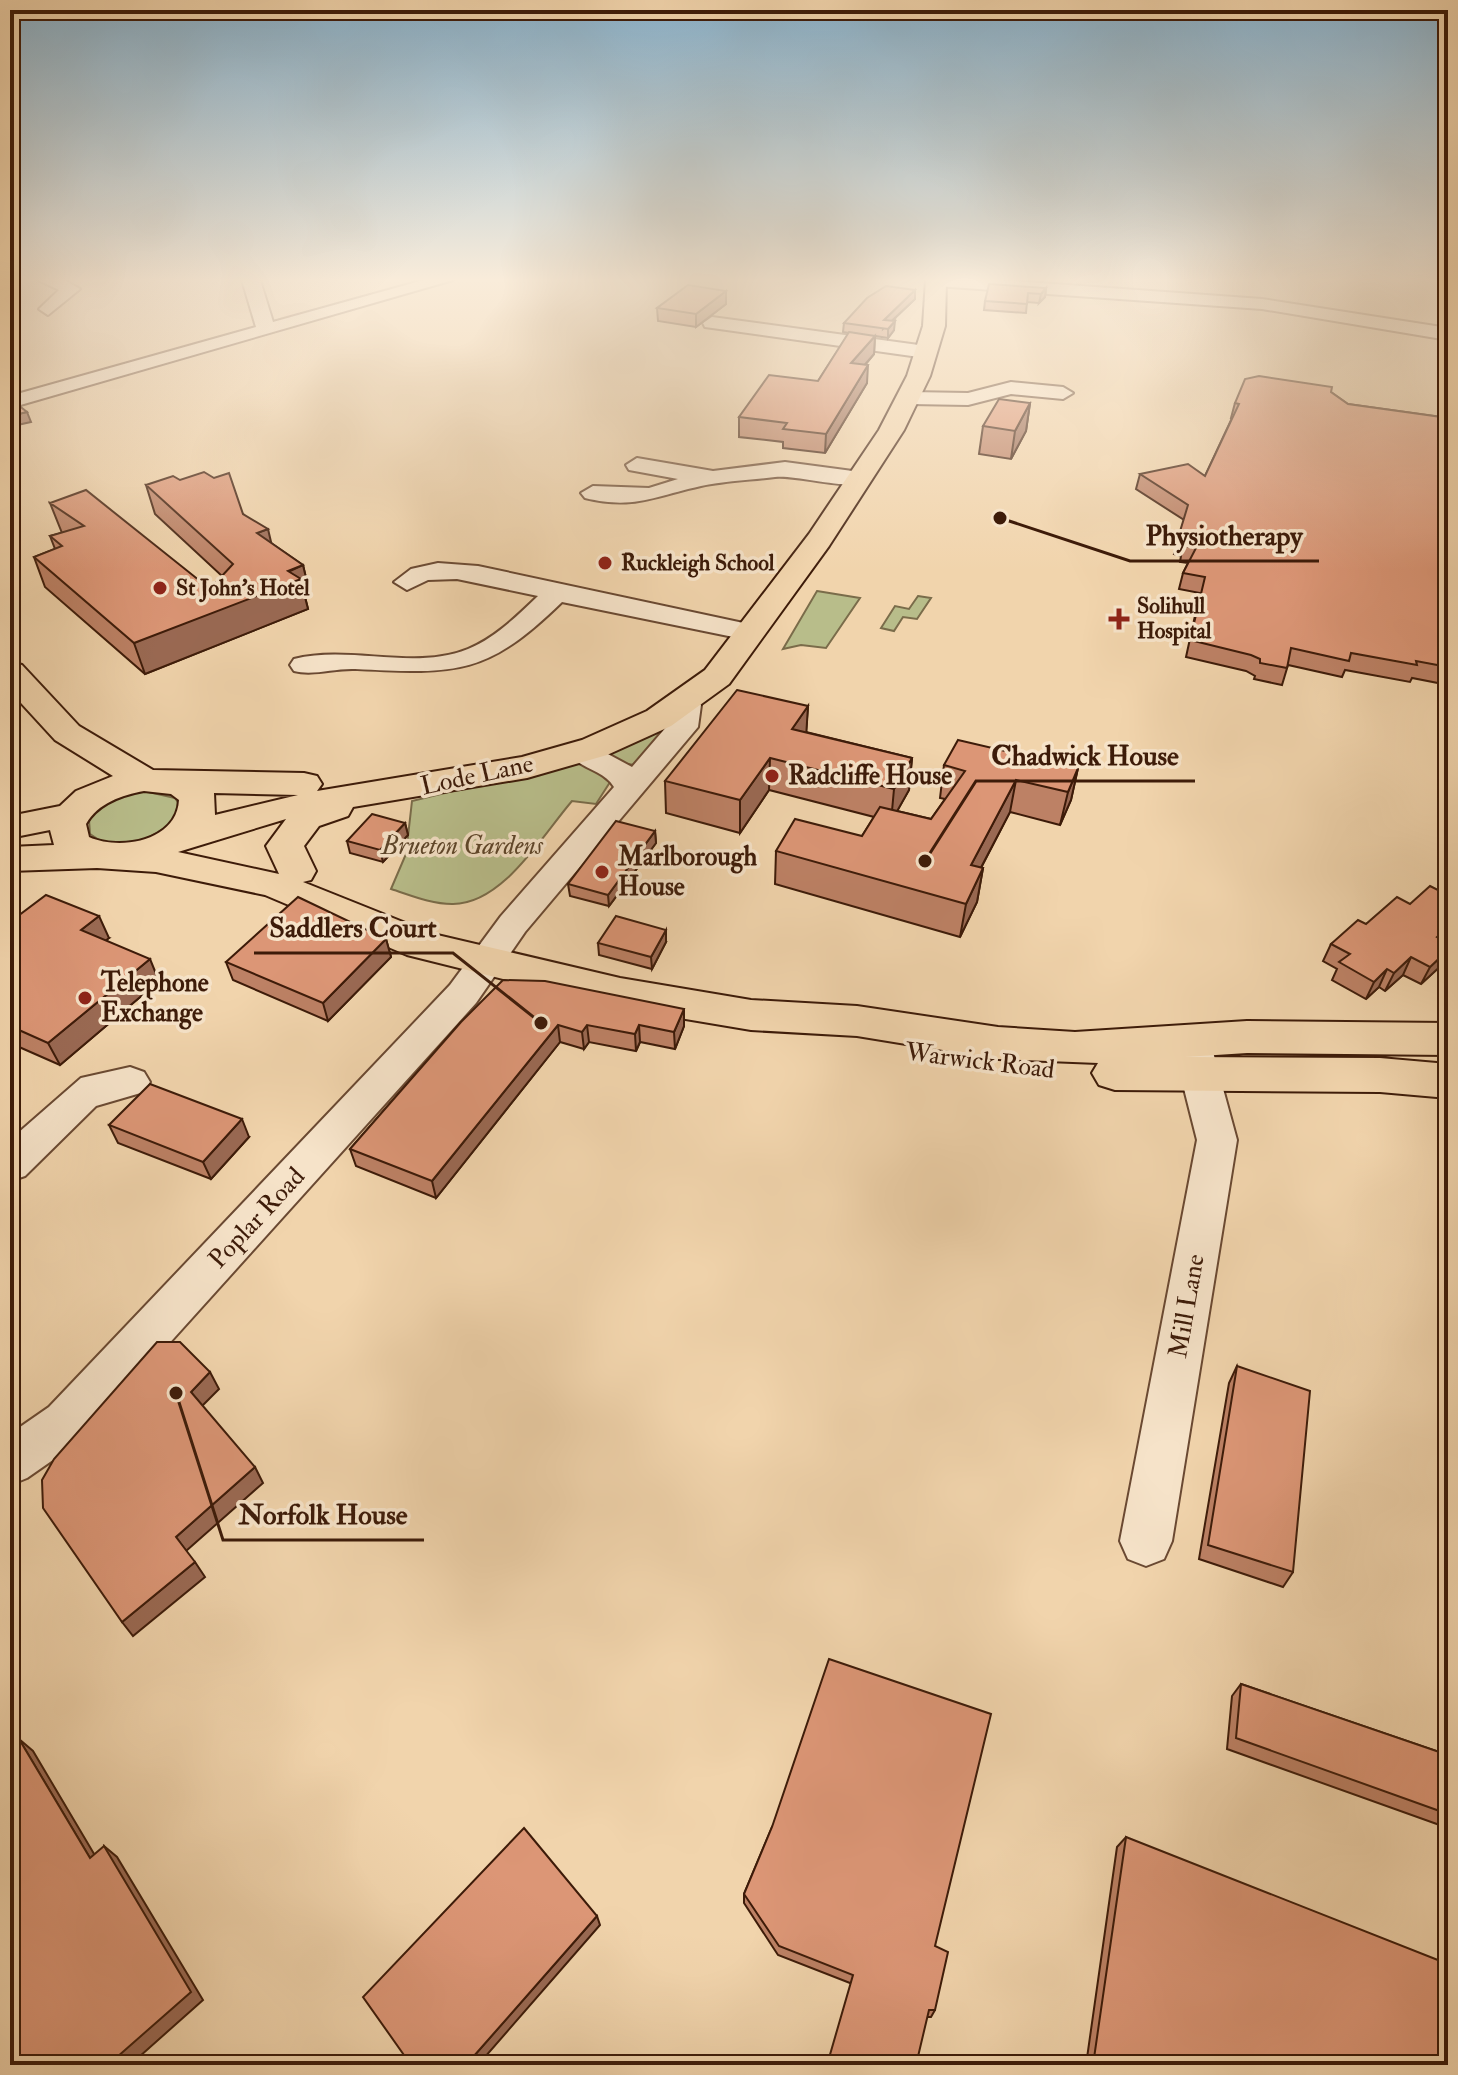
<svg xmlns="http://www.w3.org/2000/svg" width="1458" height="2075" font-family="'IM FELL Double Pica',serif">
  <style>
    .green { fill: #b8bd8a; stroke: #7a6c4a; stroke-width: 2 }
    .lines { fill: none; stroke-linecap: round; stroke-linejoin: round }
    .minor-casing { stroke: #6a4932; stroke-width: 4 }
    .major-casing { stroke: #3d1b09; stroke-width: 4 }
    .minor { fill: #f6e3c9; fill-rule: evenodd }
    .major { fill: #f1d4ac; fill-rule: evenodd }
    .wall { fill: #bd8165; stroke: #3d1b09; stroke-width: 2 }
    .shaded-wall { fill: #9a6953; stroke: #3d1b09; stroke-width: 2 }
    .building { fill: #dc9676; stroke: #3d1b09; stroke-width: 2 }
    .poi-dot { fill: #8f2418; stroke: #f6e3c9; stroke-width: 3 }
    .labels { text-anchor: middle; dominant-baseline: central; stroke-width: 7; stroke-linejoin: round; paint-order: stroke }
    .far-poi-label { font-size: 22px; font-weight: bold; fill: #3d1b09; stroke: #f6e3c9; text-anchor: start }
    .street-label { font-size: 26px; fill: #3d1b09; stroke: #f6e3c9 }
    .poi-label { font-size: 26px; font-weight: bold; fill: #3d1b09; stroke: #f6e3c9; text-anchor: start }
    .park-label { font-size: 26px; font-style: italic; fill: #5c4429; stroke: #f6e3c9 }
    .leader { fill: none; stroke: #3d1b09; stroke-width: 3 }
    .callout-dot { fill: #3d1b09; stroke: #f6e3c9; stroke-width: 3 }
    .callout-label { font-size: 28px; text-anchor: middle; font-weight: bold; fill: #3d1b09; stroke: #f6e3c9; stroke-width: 7; stroke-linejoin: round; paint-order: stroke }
  </style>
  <rect width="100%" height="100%" fill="#f1d4ac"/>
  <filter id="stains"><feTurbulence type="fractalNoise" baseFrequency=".0025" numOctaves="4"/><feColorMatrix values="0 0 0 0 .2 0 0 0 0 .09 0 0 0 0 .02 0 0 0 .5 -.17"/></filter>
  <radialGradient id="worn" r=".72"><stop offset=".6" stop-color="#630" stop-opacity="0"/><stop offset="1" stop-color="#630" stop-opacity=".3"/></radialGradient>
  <g class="green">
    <path d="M817,591L860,598L826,648L801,645L783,649Z"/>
    <path d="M918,596L931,598L917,619L903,617L894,631L881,628L895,606L909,609Z"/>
    <path d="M675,722L635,765L620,763L601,750Z"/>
    <path d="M573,762L591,764L612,779L596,804L572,801C542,836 502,905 452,904C431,904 410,895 391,889L406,854L412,801Z"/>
    <path d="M144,791L175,798L181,807L179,818C153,837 121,858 90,834L89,820C103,800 121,796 144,791Z"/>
  </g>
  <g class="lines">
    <defs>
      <g id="minor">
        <path d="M38,280H64L80,289L48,315L39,309L59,290Z"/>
        <path d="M242,280H260L273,322L424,280H453L10,408V396L256,327Z"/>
        <path d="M999,280L1262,299L1448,328V340L1262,309L936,286L927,281Z"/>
        <path d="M712,317L926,346L936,352L926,358L705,327L703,323Z"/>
        <path d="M1011,382L1063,387L1073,393L1063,399L1011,394L968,405L910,404L900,398L910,392L968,393Z"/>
        <path d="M637,458L713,471L785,462L860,472L871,479C861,494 796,474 775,477C751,480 725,481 701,486C655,496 634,510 585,498L581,493L593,486L649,488L678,479L629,470L626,465Z"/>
        <path d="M438,563L478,566L748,624L758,626L762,632L758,638L748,640L562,602C486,676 457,674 355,669C335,668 313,676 294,671L290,665L294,659C351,645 414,671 468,649C495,638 517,616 538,596L457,579L428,580L407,590L394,582L411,569Z"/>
        <path d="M686,696L696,699L701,705L698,727L525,932L476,1003L83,1439L27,1478L10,1485V1434L49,1407L450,985L501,916L614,787C603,769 579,769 567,752L571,746H593L632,767L668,725L676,699Z"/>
        <path d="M1191,1027L1204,1031L1210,1041L1237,1140L1172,1541L1164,1559L1146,1566L1128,1559L1120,1541L1197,1140L1172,1041L1178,1031Z"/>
        <path d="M130,1067L144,1072L150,1082L144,1092L96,1106L25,1176L10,1181V1140L81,1078Z"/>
      </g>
      <path id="major" d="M926,280H946L945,326L930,376L904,430L829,546L729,684L671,726L607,755L527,778L353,807L348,816L319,826L304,846L316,871L311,880L303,882L433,934L620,978L751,1000L857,1006L998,1027L1075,1032L1247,1021L1448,1023V1055L1247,1053L1185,1057L1380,1058L1448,1064V1098L1380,1092L1115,1090L1099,1085L1092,1073L1098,1063L998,1059L857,1036L751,1030L620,1008L407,955L265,895L156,872L97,868L10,871V847L54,845L50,830L10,838V816L60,806L76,791L113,776L55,740L10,691V662L22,665L79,726L153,770L304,773L317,776L322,784L317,791L522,757L582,740L647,711L705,670L809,534L879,430L907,376L923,326ZM144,791L171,794L179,800C177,841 120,851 89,837L86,824C98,803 122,795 144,791ZM214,793L298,795L215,815ZM286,819L266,846L279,874L178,852Z"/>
    </defs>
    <use href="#minor" class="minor-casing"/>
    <use href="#major" class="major-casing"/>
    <use href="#minor" class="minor"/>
    <use href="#major" class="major"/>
  </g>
  <g class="wall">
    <path d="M1046,288L1045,297L1039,303L1027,302L1026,313L984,310L985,301Z"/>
    <path d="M726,291V304L696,327L658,321L657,308Z"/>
    <path d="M915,299L892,321L894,330L888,338L875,336L874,354L865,365L867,383L825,453L783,448V442L739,437V417L818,381L849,333L843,332L844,323Z"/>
    <path d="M1331,392L1348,404L1441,417L1443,410L1448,411V685L1412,678L1410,682L1345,670L1342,677L1288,665L1282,685L1254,679L1255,676L1246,671L1186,657L1200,593L1179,589L1183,573L1188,563L1180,562L1181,556L1174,554L1184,520L1136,489L1140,474L1205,476L1232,418H1231L1235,403Z"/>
    <path d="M1030,403L1026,431L1011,459L979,454L983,426Z"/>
    <path d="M146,485L243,514L271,543L303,565L310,595L305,597L308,609L145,674L45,587L34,557L55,549L50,536L62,533L50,503L210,589L222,576L155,514Z"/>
    <path d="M808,706L806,732L912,758L909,790L897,811L931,819L945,799L940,798L944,765L1078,768L1071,800L1060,825L1010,812L981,868H983L977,902L960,937L775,884L776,851L862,836L874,817L769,790L740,833L666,813L665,781Z"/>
    <path d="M405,823L408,835L383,862L350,853L347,841Z"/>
    <path d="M655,831L656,843L609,906L570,896L568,884Z"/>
    <path d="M1448,895V937L1444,940L1448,943V955L1444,963L1421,984L1403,975L1385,991L1379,987L1366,999L1332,980L1337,969L1323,961L1331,944L1366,924L1410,904Z"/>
    <path d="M10,922L109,938L106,940L159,981L60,1065L10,1043Z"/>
    <path d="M386,939L391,957L328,1021L233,980L226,962Z"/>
    <path d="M666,942L652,969L599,955L598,943Z"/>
    <path d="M684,1009V1026L675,1049L640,1042L636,1051L589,1042L584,1049L560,1042L436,1198L356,1166L350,1149L461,1022Z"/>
    <path d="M109,1125L249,1137L211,1179L118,1143Z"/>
    <path d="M1237,1366L1293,1572L1283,1587L1199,1559L1229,1383Z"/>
    <path d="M1241,1684L1448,1755V1828L1227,1749L1232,1696Z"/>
    <path d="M772,1827L935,1946V2010L931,2017H927L850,1983L778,1955L744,1903V1894Z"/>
    <path d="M1126,1837L1448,2065H1086L1117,1847Z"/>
  </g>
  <g class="shaded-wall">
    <path d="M1046,288L1045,297L1039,303L1041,294Z"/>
    <path d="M915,290V299L883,329L884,320Z"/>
    <path d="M726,291V304L696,327V314Z"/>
    <path d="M895,321L894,330L888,338V329Z"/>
    <path d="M875,336L874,354L850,382L851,363Z"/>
    <path d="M868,365L867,383L825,453L826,434Z"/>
    <path d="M1030,403L1026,431L1011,459L1015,431Z"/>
    <path d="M27,412L31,422L13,426L16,435L10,436V416Z"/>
    <path d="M268,529L275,559L257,533Z"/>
    <path d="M303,565L310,595L305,597L308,609L145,674L134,643Z"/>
    <path d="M808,706L806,738L792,729Z"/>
    <path d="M770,758L769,790L740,833V800Z"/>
    <path d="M912,758L909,790L891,822L894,789Z"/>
    <path d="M1078,768L1071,800L1060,825L1068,792Z"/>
    <path d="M1016,780L1010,812L965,898L971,865Z"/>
    <path d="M405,823L408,835L383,862L380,850Z"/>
    <path d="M655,831L656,843L609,906L608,895Z"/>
    <path d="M983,868L977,902L960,937L966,904Z"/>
    <path d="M10,888L13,894L10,908Z"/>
    <path d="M99,916L109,938L91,952L81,930Z"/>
    <path d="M1448,927V937L1428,955L1437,937Z"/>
    <path d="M666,930V942L652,969L651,957Z"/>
    <path d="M386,939L391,957L328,1021L323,1003Z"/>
    <path d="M1448,950V955L1444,963L1421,984L1430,967Z"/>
    <path d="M1411,957L1403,975L1385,991L1394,973Z"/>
    <path d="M150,959L159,981L60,1065L48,1043Z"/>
    <path d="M1387,969L1379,987L1366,999L1374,982Z"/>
    <path d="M684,1009V1026L675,1049L674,1032Z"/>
    <path d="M558,1025L560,1042L436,1198L432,1181Z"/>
    <path d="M587,1025L589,1042L584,1049L582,1032Z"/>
    <path d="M639,1025L640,1042L636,1051L635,1034Z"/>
    <path d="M242,1119L249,1137L211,1179L203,1162Z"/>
    <path d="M10,1365L19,1377L10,1383Z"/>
    <path d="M210,1372L219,1389L200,1408L191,1392Z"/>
    <path d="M255,1467L263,1483L186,1551L176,1537Z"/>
    <path d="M195,1562L205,1577L133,1636L122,1622Z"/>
    <path d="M19,1739L33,1751L103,1869L90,1858Z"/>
    <path d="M104,1846L117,1857L203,2000L130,2065H108Z"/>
    <path d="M597,1916L600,1925L478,2065H466Z"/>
  </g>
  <g class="building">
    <path d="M989,284L1046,288L1041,294L1028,293L1027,304L985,301Z"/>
    <path d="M688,285L726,291L696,314L657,308Z"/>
    <path d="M886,286L915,290L884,320L895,321L888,329L844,323L867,298Z"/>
    <path d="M849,332L875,336L851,363L868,365L826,434L783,429L787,423L739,417L769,375L818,381Z"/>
    <path d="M1259,376L1332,387L1331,392L1348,404L1442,417L1443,410L1448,411V667L1416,661L1417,665L1351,653L1349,661L1291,648L1287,668L1260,663V659L1251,655L1190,640L1205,577L1183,573L1196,548L1184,546L1186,540L1178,538L1188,505L1140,474L1188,464L1205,476L1239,404L1235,403L1245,379Z"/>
    <path d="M999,399L1030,403L1015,431L983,426Z"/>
    <path d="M10,400H12L27,412L10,416Z"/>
    <path d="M204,472L214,478L229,473L243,514L268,529L257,533L303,565L288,571L301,579L134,643L34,557L62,546L50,536L84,526L50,503L86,490L210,589L233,564L146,485L173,476L180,480Z"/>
    <path d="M737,690L808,706L792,729L912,758L894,789L770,758L740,800L665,781Z"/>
    <path d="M958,740L1078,768L1068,792L1016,780L971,865L983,868L966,904L776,851L795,819L862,836L880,807L931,819L965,771L944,765Z"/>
    <path d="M372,814L405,823L380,850L347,841Z"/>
    <path d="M616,821L655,831L608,895L568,884Z"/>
    <path d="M1430,886L1448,895V927L1437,937L1448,943V950L1430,967L1411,957L1394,973L1387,969L1374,982L1339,962L1350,954L1331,944L1358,920L1366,924L1397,897L1410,904Z"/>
    <path d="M46,895L99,916L81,930L150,959L48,1043L10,1026V922Z"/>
    <path d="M298,897L386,939L323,1003L226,962Z"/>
    <path d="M616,916L666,930L651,957L598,943Z"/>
    <path d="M503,980L545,981L684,1009L674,1032L639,1025L635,1034L587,1025L582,1032L558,1025L432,1181L350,1149L461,1022Z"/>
    <path d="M150,1084L242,1119L203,1162L109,1125Z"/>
    <path d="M157,1342H180L210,1372L191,1392L255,1467L176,1537L195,1562L122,1622L43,1508L42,1480L54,1459Z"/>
    <path d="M1237,1366L1310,1391L1293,1572L1208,1545Z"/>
    <path d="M829,1659L991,1714L935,1946L948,1952L935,2010H929L916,2065H827L853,1975L779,1946L744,1894L772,1827Z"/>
    <path d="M1241,1684L1448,1755V1814L1236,1738Z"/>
    <path d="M19,1739L90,1858L104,1846L191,1992L108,2065H10V1746Z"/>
    <path d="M524,1828L597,1916L466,2065H411L363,1997Z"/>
    <path d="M1126,1837L1448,1964V2065H1093Z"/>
  </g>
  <linearGradient id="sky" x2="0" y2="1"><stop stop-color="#89b5d2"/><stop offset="0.49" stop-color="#f9ecda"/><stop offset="1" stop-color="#f9ecda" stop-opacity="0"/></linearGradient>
  <rect width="1458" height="571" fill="url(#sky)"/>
  <g class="poi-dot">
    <circle cx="605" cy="563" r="8"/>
    <circle cx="160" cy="588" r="8"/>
    <path d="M1115 607h8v8h8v8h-8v8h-8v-8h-8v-8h8z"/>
    <circle cx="772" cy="776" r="8"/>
    <circle cx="602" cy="872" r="8"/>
    <circle cx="85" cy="998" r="8"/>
  </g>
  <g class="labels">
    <g class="far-poi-label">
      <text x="621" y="563">Ruckleigh School</text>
      <text x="176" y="588">St John's Hotel</text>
      <text x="1137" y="606">Solihull<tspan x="1137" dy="25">Hospital</tspan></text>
    </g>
    <g class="street-label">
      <text transform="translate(477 775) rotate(-12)">Lode Lane</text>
      <text transform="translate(980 1061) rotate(7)">Warwick Road</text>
      <text transform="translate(257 1218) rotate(-47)">Poplar Road</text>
      <text transform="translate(1187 1306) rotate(-80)">Mill Lane</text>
    </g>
    <g class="poi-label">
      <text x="788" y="776">Radcliffe House</text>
      <text x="618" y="857">Marlborough<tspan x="618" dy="30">House</tspan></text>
      <text x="101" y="983">Telephone<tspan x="101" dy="30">Exchange</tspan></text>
    </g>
    <g class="park-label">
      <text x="462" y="846">Brueton Gardens</text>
    </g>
  </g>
  <path class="leader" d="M1000 518L1130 561H1319M925 861L976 781H1195M541 1023L453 953H254M176 1393L223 1540H424"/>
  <g class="callout-dot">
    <circle cx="1000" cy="518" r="8"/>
    <circle cx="925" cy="861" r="8"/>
    <circle cx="541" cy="1023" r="8"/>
    <circle cx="176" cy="1393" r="8"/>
  </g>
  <g class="callout-label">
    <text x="1224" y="545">Physiotherapy</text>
    <text x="1085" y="765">Chadwick House</text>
    <text x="353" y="937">Saddlers Court</text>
    <text x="323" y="1524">Norfolk House</text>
  </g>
  <rect width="1458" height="2075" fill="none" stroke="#f1d4ac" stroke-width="40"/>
  <rect x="12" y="12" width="1434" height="2051" fill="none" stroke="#3d1b09" stroke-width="4"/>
  <rect x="20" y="20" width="1418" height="2035" fill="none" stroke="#3d1b09" stroke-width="2"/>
  <rect width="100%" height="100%" filter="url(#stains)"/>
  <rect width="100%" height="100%" fill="url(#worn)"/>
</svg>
